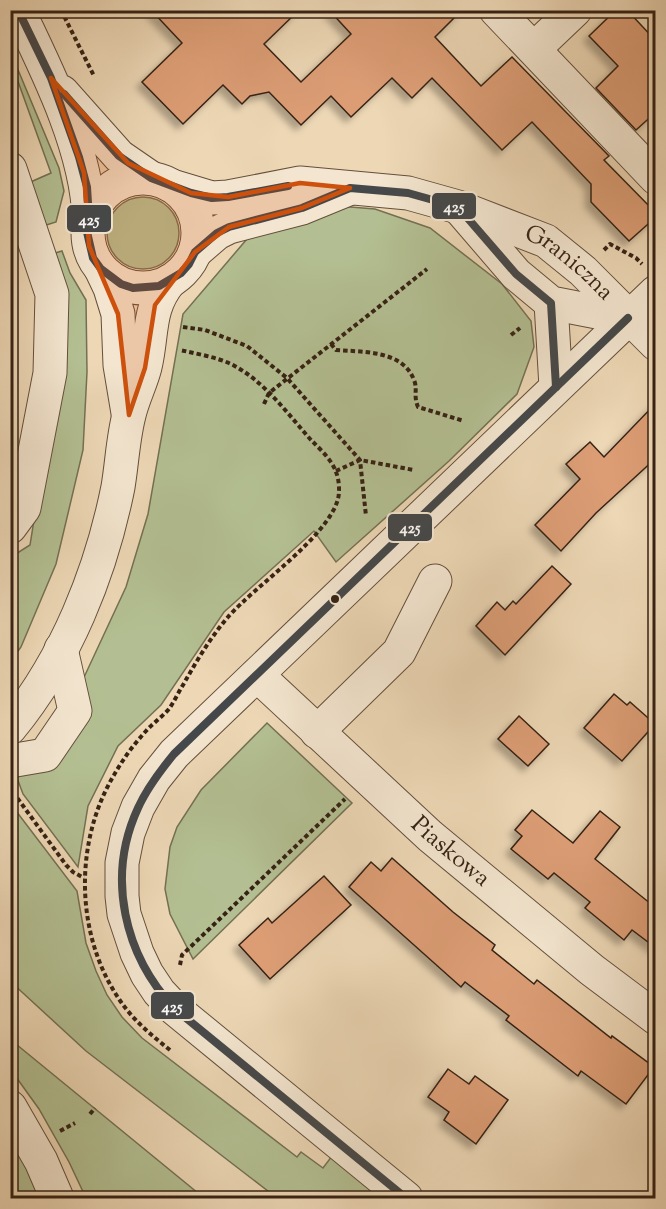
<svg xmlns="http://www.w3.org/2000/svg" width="666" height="1209" font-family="'Sorts Mill Goudy',serif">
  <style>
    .green { fill: #b3bf92; stroke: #747053; stroke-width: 1.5 }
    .building { fill: #dc9d74; stroke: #362214; stroke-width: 1.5; filter: url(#shadow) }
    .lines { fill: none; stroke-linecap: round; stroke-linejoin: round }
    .minor-casing { stroke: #644f3c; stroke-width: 35 }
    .path { stroke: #362214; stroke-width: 4; stroke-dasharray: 4.5 3; stroke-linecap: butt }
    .minor { stroke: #f3e5cf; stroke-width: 33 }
    .bus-1-casing { stroke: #f3e5cf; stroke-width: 12 }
    .bus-1 { stroke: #45484a; stroke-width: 8 }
    .marked { fill: #cd510d; fill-opacity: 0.2; stroke: #cd510d; stroke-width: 4.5; stroke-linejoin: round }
    .bus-dot { fill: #362214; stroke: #f3e5cf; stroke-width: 2 }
    .labels { text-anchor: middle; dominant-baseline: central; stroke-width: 6; stroke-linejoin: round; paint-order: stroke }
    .street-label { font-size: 24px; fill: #362214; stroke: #f3e5cf }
    .line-badge { stroke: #f3e5cf; stroke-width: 2 }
    .badge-label { font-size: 16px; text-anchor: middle; font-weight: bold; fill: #fff }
  </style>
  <defs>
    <filter id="shadow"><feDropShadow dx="-5.5" dy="5.5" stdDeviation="3" flood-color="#0004"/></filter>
  </defs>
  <rect width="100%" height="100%" fill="#edd7b5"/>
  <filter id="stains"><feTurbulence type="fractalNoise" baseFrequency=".00333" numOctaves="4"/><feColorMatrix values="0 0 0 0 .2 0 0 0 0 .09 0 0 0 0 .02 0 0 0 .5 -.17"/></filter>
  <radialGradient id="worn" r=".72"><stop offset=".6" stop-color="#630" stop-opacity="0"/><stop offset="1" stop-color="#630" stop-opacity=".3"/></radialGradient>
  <g class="green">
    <path d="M11,53L59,168L64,191L56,222L43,226L26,184L51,173L11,62Z"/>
    <circle cx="143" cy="233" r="36"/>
    <path d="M338,206L375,209L430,228L502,284L531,321L534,347L517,394L449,461L336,562L314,531L224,612L161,705L118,746L88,806L78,867L23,794L17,778L28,766L79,688L126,587L148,514L183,314L247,239Z"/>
    <path d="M62,251L70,273L86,300L87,372L83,450L56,564L21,647L11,661V557L30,545L53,401L48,255Z"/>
    <path d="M267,723L352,803L193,959L170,914L165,889L170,847L177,827L201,790Z"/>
    <path d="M10,803L77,891L86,943L96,971L107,995L122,1017L142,1038L297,1157L301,1152L323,1168L332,1156L385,1198H277L86,1051L11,982Z"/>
    <path d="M11,1040L204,1198H86L69,1162L39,1109L11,1070Z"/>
    <path d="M10,1126L47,1198H11Z"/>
  </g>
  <g class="building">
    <path d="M151,10H299L264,44L301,82L351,34L329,10H462L435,37L481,86L512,57L609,156L604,160L656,213V217L629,241L591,202V184L532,122L502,150L432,78L412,98L392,78L351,117L331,96L301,125L269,92L250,96L242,104L223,85L183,124L142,82L182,43Z"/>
    <path d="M616,10H627L656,41V112L636,130L596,88L618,66L589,36Z"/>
    <path d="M656,403V458L596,513L561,551L535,525L580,479L566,464L590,442L604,457Z"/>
    <path d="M552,566L571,584L505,655L476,626L497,602L505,610L513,601L516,604Z"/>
    <path d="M614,694L627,705L630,702L655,724L622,761L584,728Z"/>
    <path d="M519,716L549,744L528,766L498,739Z"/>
    <path d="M532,810L573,843L600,811L620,827L595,859L656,908V948L632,930L624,940L585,908L590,902L554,873L548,879L511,849L522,836L515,830Z"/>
    <path d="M392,858L453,912L495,945L492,950L534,984L537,980L611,1038L612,1036L654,1067L626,1104L581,1071L578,1076L506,1020L509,1016L465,982L461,987L349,887L371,862L381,871Z"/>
    <path d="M324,876L351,905L270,979L239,945L268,918L272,923Z"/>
    <path d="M448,1069L469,1084L475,1076L508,1100L476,1144L444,1120L449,1112L428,1097Z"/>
  </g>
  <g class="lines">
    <defs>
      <g id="minor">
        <path d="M18,10C48,72 87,150 89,219"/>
        <path d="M496,10L656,178"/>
        <path d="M534,49L575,10"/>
        <path d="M62,92L119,156L151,178"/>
        <path d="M10,169L52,294L50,373L24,508L10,527"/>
        <circle cx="143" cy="233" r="55"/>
        <path id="s1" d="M172,186L212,198L228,197L300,183L408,193L458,207L546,241L583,271L656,344"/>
        <path d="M461,210L516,274L551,303L628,318"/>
        <path d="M195,252L217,233L229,227L302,208L346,190"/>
        <path d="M101,269L110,288L118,314L120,365L128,413"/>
        <path d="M551,303L556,387"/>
        <path id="s2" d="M257,675L430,836L592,970L656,1018"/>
        <path d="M10,728C66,660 101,572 118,487C122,463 123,438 129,415C133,398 141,383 145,367C153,334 147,309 170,281"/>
        <path d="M317,732L399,652L435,581"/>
        <path d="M10,761L45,755L75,711L61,649"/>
        <path d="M10,1107L41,1161L57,1198"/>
        <path d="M406,1198L175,1009L159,992L147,974L137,953L124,914L122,896V863L128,833L138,807L154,779L174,754L656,292"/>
      </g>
    </defs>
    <use href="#minor" class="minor-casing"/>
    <g class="path">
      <path d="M61,10L94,76"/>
      <path d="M604,250L610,244L636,258L642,264"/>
      <path d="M183,327L205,330L247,346L287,378L360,460L366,516"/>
      <path d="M511,335L520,328"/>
      <path d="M331,344L336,350C362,352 403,350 414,380C418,390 413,395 418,407L464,421"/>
      <path d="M264,404L269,393L427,269"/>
      <path d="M336,471L360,460L414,470"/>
      <path d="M13,792L66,865L73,872L84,878"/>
      <path d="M180,965L182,955L345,799"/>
      <path d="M170,1050C151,1035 132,1019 119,999C75,934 74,842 114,775C123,759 134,744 146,731C153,723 162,717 169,709C174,702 178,693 183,685C196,662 210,638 228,617C256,585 327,538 338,499C340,491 339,479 336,472C332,460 320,449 311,440C287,413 265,382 233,365C217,357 197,354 180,350"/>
      <path d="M90,1114L95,1108"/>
      <path d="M60,1131L75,1123"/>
    </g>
    <use href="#minor" class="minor"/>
    <defs>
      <g id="bus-1">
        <path d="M18,10L51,78L79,157L87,187L89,219L87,232L93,258L101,269L121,284L133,288L159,286L181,273L189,264L195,252L217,233L229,227L302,208L350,188L408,193L458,207L516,274L551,303L556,387"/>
        <path d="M64,94L119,156L151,178L191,193L212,198L228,197L288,186"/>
        <path d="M406,1198L175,1009C124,955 106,877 138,808C147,788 160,771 174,754L628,318"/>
      </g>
    </defs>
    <use href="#bus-1" class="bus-1-casing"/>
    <use href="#bus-1" class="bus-1"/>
  </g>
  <path class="marked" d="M51,78L128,163L191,193L228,197L300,183L350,188L302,208L229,227L195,252L155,305L145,368L129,415L118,314L89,246L84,173Z"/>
  <circle class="bus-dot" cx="335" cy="599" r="5"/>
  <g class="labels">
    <g class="street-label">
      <text stroke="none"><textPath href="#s1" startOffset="417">Graniczna</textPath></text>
      <text stroke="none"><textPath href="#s2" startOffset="262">Piaskowa</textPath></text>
    </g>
  </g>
  <g class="line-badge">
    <rect x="431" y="192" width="46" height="28" rx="6" fill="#45484a"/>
    <rect x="66" y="204" width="46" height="29" rx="6" fill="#45484a"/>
    <rect x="387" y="513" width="46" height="29" rx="6" fill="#45484a"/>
    <rect x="150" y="991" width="45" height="29" rx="6" fill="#45484a"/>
  </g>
  <g class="badge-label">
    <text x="454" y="212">425</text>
    <text x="89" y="225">425</text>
    <text x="410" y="533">425</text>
    <text x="172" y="1012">425</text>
  </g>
  <rect width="666" height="1209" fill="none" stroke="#edd7b5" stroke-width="36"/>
  <rect x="12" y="12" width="642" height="1185" fill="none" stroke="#362214" stroke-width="3"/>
  <rect x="18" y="18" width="630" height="1173" fill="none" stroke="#362214" stroke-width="1.5"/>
  <rect width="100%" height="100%" filter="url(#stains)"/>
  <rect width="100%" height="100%" fill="url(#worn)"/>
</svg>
